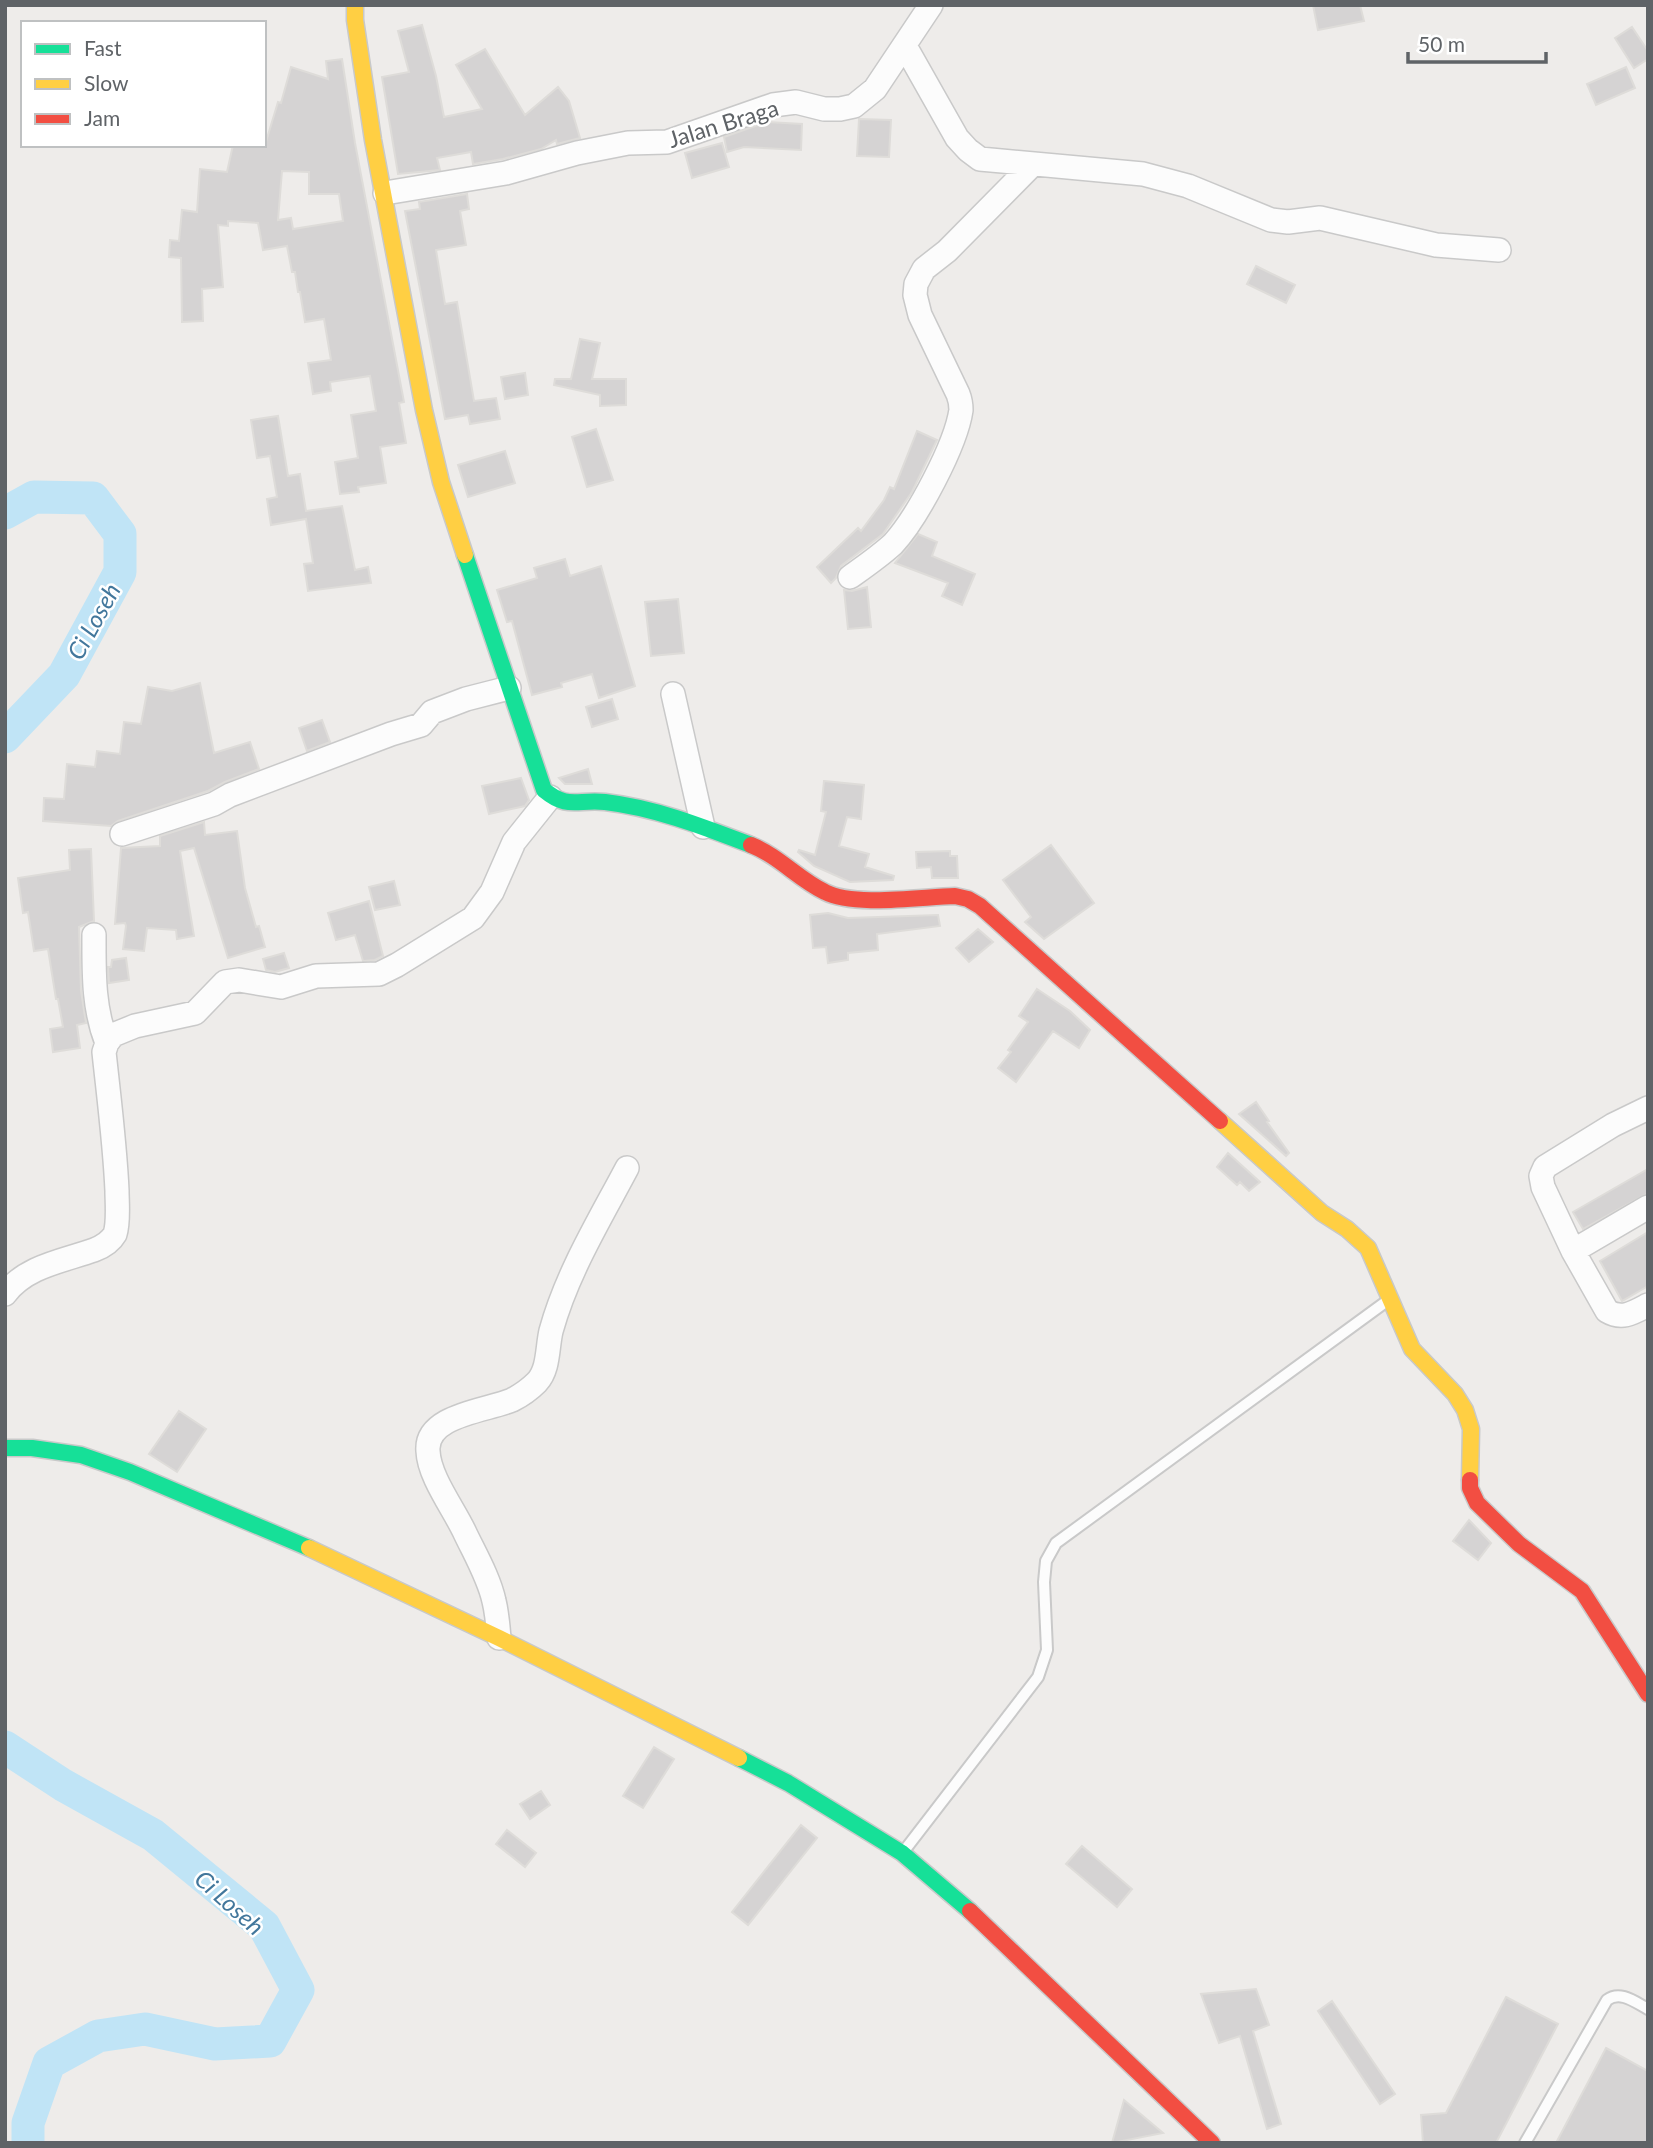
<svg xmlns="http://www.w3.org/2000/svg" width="1653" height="2148" font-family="Lato,sans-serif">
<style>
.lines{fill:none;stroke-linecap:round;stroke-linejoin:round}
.river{stroke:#c0e4f6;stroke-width:33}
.building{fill:#d5d3d3;stroke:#dedcd9;stroke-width:2;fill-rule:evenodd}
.lane-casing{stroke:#c9c9c9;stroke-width:14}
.street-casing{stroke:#c9c9c9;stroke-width:26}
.fast-casing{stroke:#c8c9c9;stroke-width:19}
.slow-casing{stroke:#c8c9c9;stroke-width:19}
.jam-casing{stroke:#c8c9c9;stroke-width:19}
.lane{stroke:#fcfcfc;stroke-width:10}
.street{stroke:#fcfcfc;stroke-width:23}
.fast{stroke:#16e098;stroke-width:16}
.slow{stroke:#ffcf43;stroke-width:16}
.jam{stroke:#f24e42;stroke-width:16}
.labels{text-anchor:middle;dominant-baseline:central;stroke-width:5;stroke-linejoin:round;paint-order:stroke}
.street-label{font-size:23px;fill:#5f6367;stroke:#fff}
.water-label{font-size:24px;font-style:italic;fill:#42779c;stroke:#fff}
</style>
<rect width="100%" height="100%" fill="#eeecea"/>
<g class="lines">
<path class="river" d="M5,513L34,497L93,498L120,534V572L64,675L5,737
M5,1747L63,1785L153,1835L264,1926L298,1990L270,2041L215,2044L145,2029L98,2036L49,2063L28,2123V2143"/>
</g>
<path class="building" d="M1313,5H1360L1364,21L1318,30Z
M422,25L436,76L444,117L482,109L456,65L485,49L525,115L558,87L569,101L580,138L557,144L556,140L541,149L503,159L473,164L471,152L437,158L440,170L398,174L382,77L409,72L398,31Z
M1632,27L1648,51V59L1634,68L1615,38Z
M342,59L355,143L404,402L399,403L406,443L380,447L386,483L358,487L359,492L340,494L335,462L358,458L351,415L376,411L370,376L330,382L331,391L313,394L308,363L331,360L324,319L305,322L300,292H298L295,272H292L287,246L263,250L258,223L228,221V226L218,225L223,287L202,289L203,321L182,322L181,258L169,257L170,240L179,241L182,210L197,212L200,169L227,172L233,145H265L278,102L281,103L291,67L328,79L326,61ZM282,171L309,172V194H339L343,221L293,229L291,218L278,220Z
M1626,67L1635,88L1596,105L1587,84Z
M859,119L891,120L889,157L857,156Z
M767,122L802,124L801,150L744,147L727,152L724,137Z
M722,143L729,167L692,178L685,153Z
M467,194L469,209L460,211L466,245L436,250L445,304L457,302L474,401L496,398L500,419L470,424L468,415L445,419L405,211L420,209L419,202Z
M1256,266L1295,285L1286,303L1247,284Z
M580,339L600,343L592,379H626V405L600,406V395L554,385L555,379H571Z
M525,373L528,395L505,399L501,377Z
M278,416L288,476L300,474L306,511L342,506L355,570L368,567L371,583L308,591L304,564L313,563L306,519L271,525L267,499L277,497L270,456L257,458L251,420Z
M596,429L613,480L587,487L572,437Z
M917,431L937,440L912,492L883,534L841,566L836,578L831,583L817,567L858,528L861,531L884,500L890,487L894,489Z
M505,451L515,483L468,497L458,465Z
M918,534L937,542L932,556L975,574L962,605L942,596L948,583L895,563Z
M565,559L570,576L601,566L635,686L599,698L592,674L561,683L562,687L532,695L512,621L507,622L497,590L537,578L534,568Z
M867,587L871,627L848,629L844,590L852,591Z
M678,599L684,653L651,656L645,602Z
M200,683L214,753L250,742L259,769L225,782L208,791L118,821L111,826L43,821L44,798L64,799L67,764L95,767L97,751L120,754L124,722L141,724L148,687L172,691Z
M612,699L618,719L592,727L586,707Z
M322,720L330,742L307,751L299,728Z
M588,769L592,784H565L559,778Z
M521,778L529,800L525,806L489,814L482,786Z
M824,781L864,785L861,819L847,817L839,846L869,854L865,867L894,876L893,880L850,882L814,866L798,852L799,850L815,855L826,812L821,811Z
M204,822L205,835L237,831L245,888L256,927L259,926L265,947L228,958L194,848L180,851L194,936L177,939L176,930L147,928L144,951L123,949L126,926L125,923L115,924L121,848L160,846V836Z
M1051,845L1094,903L1044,939L1025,922L1031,917L1003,880Z
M91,849L94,921L79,927L81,991L86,1023L77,1025L80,1048L53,1052L50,1029L63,1027L58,999H56L48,949L34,951L28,912L23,913L18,878L70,870L69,850Z
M950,851V856H957L958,878H932L931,867L917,868L916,852Z
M394,881L400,905L375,910L369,887Z
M369,901L383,956L375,960L363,961L355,935L336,940L328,913Z
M828,913L848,918L938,915L940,926L877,934L878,950L848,953V960L828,963L826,947L813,948L810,915Z
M978,929L993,942L969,962L956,948Z
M284,953L289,968L275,972L266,970L263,959Z
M126,958L129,980L109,983L108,967H111L112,960Z
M1037,989L1070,1011L1090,1030L1079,1048L1053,1031L1016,1082L998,1068L1011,1052L1008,1050L1028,1022L1019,1016Z
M1256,1102L1269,1121L1267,1122L1289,1153L1286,1156L1239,1114Z
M1228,1153L1260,1182L1249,1191L1240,1182L1237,1185L1217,1167Z
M1648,1169V1193L1583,1229L1573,1212Z
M1648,1232V1286L1622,1301L1600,1261Z
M179,1411L206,1429L177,1472L149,1454Z
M1469,1520L1491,1543L1478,1560L1453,1541Z
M654,1747L674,1759L643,1808L623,1796Z
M541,1791L550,1805L530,1819L520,1804Z
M801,1825L817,1838L748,1925L732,1912Z
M507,1830L536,1853L525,1867L496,1844Z
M1082,1846L1132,1889L1117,1907L1066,1864Z
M1256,1989L1269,2025L1253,2031L1281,2124L1267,2129L1240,2036L1219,2043L1201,1994Z
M1506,1997L1558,2024L1496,2143H1423L1421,2115L1446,2113Z
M1332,2001L1395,2094L1380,2104L1318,2011Z
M1606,2048L1648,2071V2143H1556Z
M1124,2100L1163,2133L1112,2143Z"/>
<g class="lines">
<defs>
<path id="lane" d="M904,1851L1038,1677L1047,1650L1044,1582L1046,1561L1056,1543L1387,1301
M1525,2143L1607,2000C1620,1990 1635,2002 1648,2009"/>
<path id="street" d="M905,46L957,138L968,150L980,159L1143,174L1188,186L1271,220L1288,222L1320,218L1436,245L1499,250
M385,193L506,173L577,153L628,143L667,142L773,105L796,102L824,109H840L854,106L875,89L931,5
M850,577C864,567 880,556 893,544C917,518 956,445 961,410C961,404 960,399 958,394L920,315L915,295L916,284L924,269L947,251L1033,164
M673,694L703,827
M122,834L214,804L230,795L391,734L421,725L432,712L466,699L509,688
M94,935C94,972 93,1008 107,1043
M1648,1108L1613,1125L1545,1167L1541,1176L1543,1187L1573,1251L1607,1311C1622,1320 1633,1313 1648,1305
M1573,1251L1648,1207
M5,1294C26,1266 63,1261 94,1250C102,1247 111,1241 115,1234C119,1222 117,1203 117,1191C115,1145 109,1099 104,1052L107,1043L113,1035L135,1026L195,1013L225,982L239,980L281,987L316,976L379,974L397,965L473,918L492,892L514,842L550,797
M499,1638C498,1626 497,1613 494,1601C489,1578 475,1554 465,1533C454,1509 429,1477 428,1451C425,1415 486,1411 512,1400C520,1396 531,1388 537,1382C549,1369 547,1348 551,1331C567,1273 599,1221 627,1168"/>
<path id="fast" d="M465,555L544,790C568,810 577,799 605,802C656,808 704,827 751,845
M5,1448H32L81,1455L130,1472L309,1548
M739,1758L788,1783L902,1853L970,1911"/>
<path id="slow" d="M355,5V20L373,140L424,410L441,482L465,555
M1220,1121L1322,1213L1347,1229L1368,1248L1412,1349L1455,1394L1465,1410L1471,1429L1470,1480
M309,1548L499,1638L739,1758"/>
<path id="jam" d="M751,845C779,856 798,879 825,892C854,907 920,897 955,896L968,899L980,906L1220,1121
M1470,1480V1488L1477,1503L1519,1544L1582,1591L1648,1694
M970,1911L1212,2143"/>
</defs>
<use href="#lane" class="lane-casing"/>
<use href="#street" class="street-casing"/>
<use href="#fast" class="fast-casing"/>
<use href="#slow" class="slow-casing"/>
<use href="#jam" class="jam-casing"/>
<use href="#lane" class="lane"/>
<use href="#street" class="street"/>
<use href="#fast" class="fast"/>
<use href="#slow" class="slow"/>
<use href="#jam" class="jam"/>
</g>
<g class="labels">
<g class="street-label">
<text transform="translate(723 123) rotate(-17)">Jalan Braga</text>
</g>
<g class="water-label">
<text transform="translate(93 621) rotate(-61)">Ci Loseh</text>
<text transform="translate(230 1902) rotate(42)">Ci Loseh</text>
</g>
</g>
<rect width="1653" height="2148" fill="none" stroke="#5f6367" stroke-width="14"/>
<rect x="21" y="21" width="245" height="126" fill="#ffffff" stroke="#bfc1c2" stroke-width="2"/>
<rect x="35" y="44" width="35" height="10" fill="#16e098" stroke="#bfc1c2" stroke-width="2"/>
<text x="84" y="56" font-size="21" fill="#5f6367">Fast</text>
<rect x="35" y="79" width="35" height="10" fill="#ffcf43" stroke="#bfc1c2" stroke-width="2"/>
<text x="84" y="91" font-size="21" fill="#5f6367">Slow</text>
<rect x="35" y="114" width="35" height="10" fill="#f24e42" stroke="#bfc1c2" stroke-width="2"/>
<text x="84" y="126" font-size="21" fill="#5f6367">Jam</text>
<path d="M1408 52v10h138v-10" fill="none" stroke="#5f6367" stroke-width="3.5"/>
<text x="1418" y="52" font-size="21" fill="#5f6367" stroke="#ffffff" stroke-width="5" paint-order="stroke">50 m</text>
</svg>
